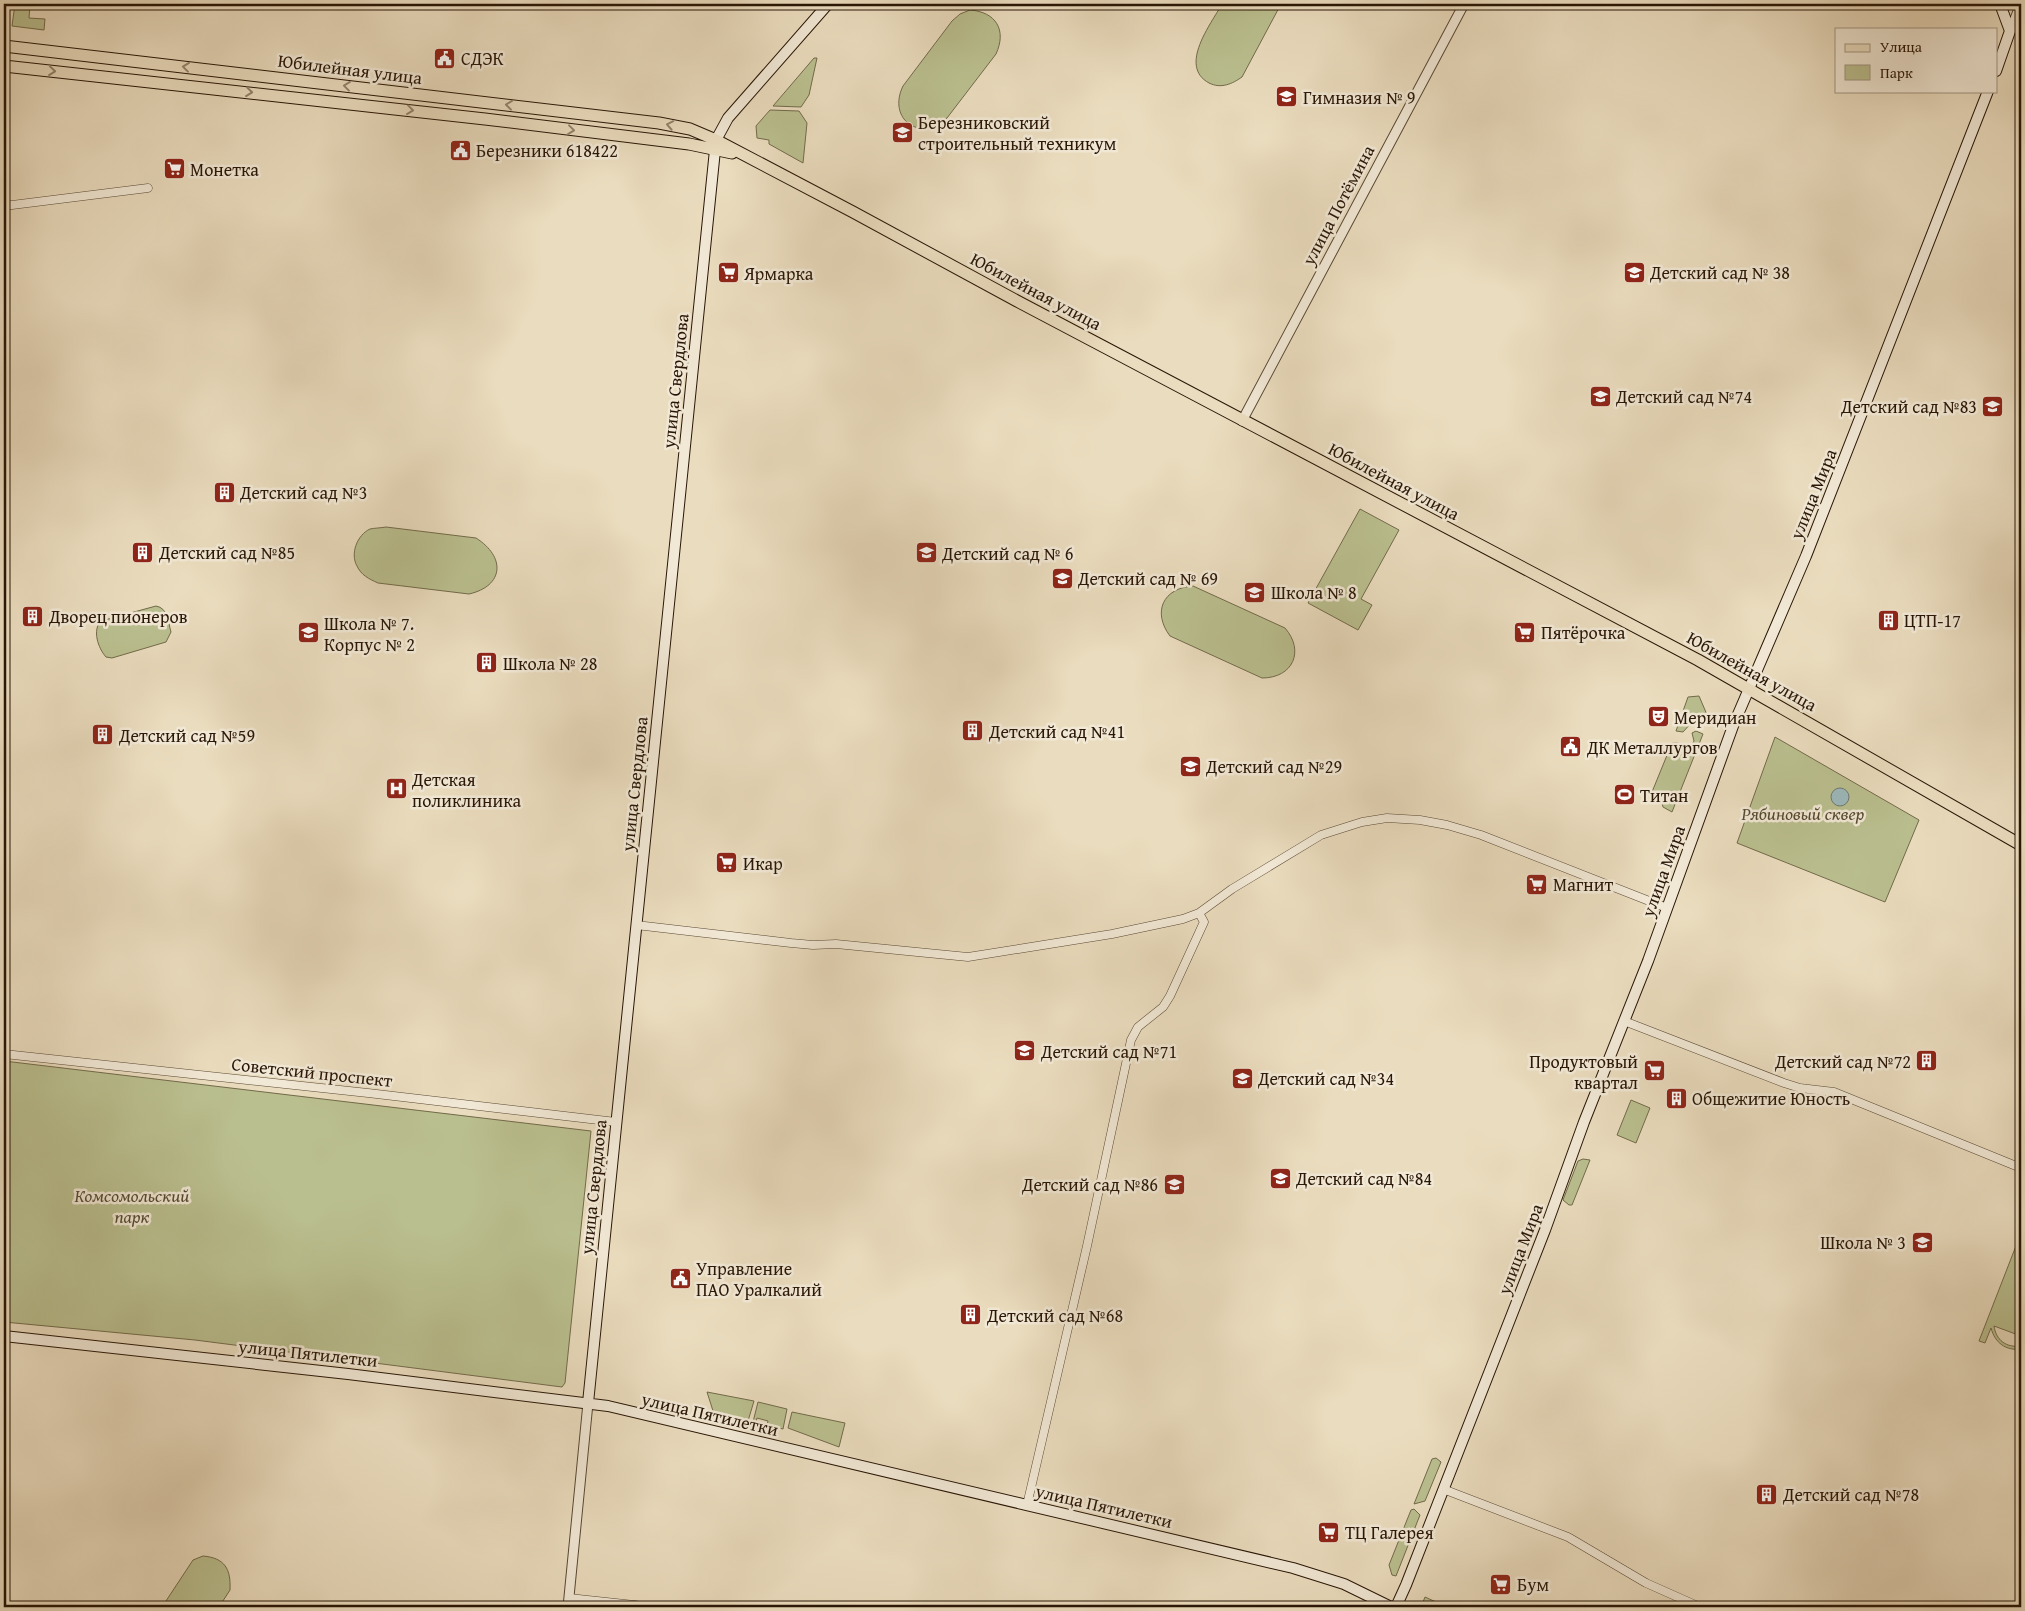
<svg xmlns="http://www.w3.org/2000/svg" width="2025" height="1611" font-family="'Gentium Book Plus',serif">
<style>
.green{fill:#babf8f;stroke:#726a4a}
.water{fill:#9cb9bc;stroke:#6e7873}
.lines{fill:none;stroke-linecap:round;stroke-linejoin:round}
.minor-casing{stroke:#594834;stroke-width:9}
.tertiary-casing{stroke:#594834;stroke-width:11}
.secondary-casing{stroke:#291606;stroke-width:12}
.primary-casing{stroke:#291606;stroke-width:13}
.minor{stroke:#f1e8d5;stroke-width:8}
.tertiary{stroke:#f1e8d5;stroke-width:9}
.secondary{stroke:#f1e8d5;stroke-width:10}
.primary{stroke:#eadcbe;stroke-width:11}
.oneway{stroke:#93836b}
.labels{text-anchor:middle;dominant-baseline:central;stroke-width:5;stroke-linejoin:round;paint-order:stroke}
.poi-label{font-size:18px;fill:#291606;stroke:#f1e8d5;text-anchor:start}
.street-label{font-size:18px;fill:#291606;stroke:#f1e8d5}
.park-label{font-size:18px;font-style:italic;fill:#54492f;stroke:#f1e8d5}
</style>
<rect width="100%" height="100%" fill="#eadcbe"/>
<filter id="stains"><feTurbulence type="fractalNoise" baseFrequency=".004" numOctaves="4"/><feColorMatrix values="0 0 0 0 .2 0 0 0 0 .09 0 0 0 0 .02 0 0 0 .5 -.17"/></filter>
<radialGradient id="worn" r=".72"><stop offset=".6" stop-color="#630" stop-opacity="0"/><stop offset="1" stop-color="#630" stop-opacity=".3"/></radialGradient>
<path class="green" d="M15,4L30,5L29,18L45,19L44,30L12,26Z
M1222,4H1281L1242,77C1232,84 1221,89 1209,83C1178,66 1211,24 1222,4Z
M970,10C996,12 1007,30 996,54L947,118C920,143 887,119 903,86L952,21L960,14Z
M814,58H817L809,95L801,107L773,106Z
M770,110L799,111L807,123L803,163L769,144V140L757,138L756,126Z
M1360,509L1399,530L1361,599L1372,605L1358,630L1308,603Z
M386,527L476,538C506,557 504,586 469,594L378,583C369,579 361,575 357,566C350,554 357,535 370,529C374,528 381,528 386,527Z
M1193,586L1285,628C1305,651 1293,678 1262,678L1170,636C1152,612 1163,588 1193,586Z
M156,606C168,608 168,622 171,632L166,642L112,658L106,657C98,648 92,630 101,621Z
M1699,696L1708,717L1705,723L1692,722L1683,732L1676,731L1688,697Z
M1696,731L1703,734L1672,812L1663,807L1660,796L1652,792L1672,743H1678L1684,748L1691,746L1694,741L1692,733Z
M1775,737L1919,820L1885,902L1737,843Z
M4,1061L591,1131L565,1383L562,1387L195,1340L4,1322Z
M1631,1100L1650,1108L1636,1143L1617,1135Z
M1583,1159L1590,1160L1572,1205H1569L1563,1200L1578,1161Z
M2021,1233V1336L1994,1326C1996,1340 2006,1348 2021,1346V1349C2006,1351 1995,1343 1991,1328L1985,1343L1979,1341Z
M707,1392L754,1401L748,1421L714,1414Z
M758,1402L787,1409L783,1429L767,1425L768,1421L757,1418L756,1422H753Z
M792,1412L845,1423L839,1447L788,1428Z
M1436,1458L1441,1462L1425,1501L1414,1504L1432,1459Z
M1414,1509L1420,1515L1396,1576L1392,1575L1389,1565L1411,1510Z
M203,1556C225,1558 231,1569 230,1590L219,1607H162L193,1560Z
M1425,1597L1447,1607H1421Z"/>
<path class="water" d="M1831 797a9 9 0 1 1 18 0a9 9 0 1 1-18 0Z"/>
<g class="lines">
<defs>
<path id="minor" d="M4,206L148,188
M636,925L791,943L813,945L836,944L968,957L1112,934L1183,919L1199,913L1232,889L1321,835L1362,822L1387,818L1420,820L1447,825L1481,835L1667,908
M1624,1021L1784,1083L1800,1088L1834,1092L2021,1168
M4,1054L368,1093L616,1122
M1443,1489L1568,1537L1646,1583L1700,1607
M1027,1505L1087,1246L1131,1040L1138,1027L1163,1007L1170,996L1204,922L1199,913
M569,1598L653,1607"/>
<path id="tertiary" d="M2010,31L2021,4
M1242,421L1464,4
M568,1607L588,1403"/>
<path id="secondary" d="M1996,71L2010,31L2000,4
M4,1336L348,1374L608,1406L1293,1568L1344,1584L1391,1607
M588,1403L716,140L728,118L828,4
M1396,1607L1406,1585L1545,1230L1584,1122L1648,961L1733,726L1806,556L1988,91"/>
<path id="primary" d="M4,46L659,123L690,129L716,140L853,212L1017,301L1698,660L2021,845
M4,66L485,119L689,144L732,153"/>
</defs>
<use href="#minor" class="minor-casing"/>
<use href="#tertiary" class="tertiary-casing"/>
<use href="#secondary" class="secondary-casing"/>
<use href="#primary" class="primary-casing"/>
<use href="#minor" class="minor"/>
<use href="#tertiary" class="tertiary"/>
<use href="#secondary" class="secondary"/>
<use href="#primary" class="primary"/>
</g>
<defs><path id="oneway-chevron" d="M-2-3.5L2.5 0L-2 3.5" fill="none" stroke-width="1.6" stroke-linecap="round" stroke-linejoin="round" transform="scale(1.25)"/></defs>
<g class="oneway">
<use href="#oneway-chevron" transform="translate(186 67) rotate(-173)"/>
<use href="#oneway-chevron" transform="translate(52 71) rotate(6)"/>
<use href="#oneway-chevron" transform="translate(347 86) rotate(-173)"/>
<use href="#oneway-chevron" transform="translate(249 92) rotate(6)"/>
<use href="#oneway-chevron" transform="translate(509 105) rotate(-173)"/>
<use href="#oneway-chevron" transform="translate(410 110) rotate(7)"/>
<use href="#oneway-chevron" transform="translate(670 125) rotate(-169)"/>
<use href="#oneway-chevron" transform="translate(571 130) rotate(7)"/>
</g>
<defs>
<symbol id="civic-square" viewBox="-11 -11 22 22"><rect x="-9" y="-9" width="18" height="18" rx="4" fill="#8f2418" stroke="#f1e8d5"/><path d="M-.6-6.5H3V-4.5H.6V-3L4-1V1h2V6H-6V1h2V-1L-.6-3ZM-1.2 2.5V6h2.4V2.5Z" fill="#fff"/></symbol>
<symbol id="school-square" viewBox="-11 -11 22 22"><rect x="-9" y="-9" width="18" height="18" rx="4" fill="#8f2418" stroke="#f1e8d5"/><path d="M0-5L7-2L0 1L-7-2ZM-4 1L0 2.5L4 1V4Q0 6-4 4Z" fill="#fff"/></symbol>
<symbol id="university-square" viewBox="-11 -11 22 22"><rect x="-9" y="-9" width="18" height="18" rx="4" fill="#8f2418" stroke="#f1e8d5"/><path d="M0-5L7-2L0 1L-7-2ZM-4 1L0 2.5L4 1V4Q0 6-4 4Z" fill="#fff"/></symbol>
<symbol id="supermarket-square" viewBox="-11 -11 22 22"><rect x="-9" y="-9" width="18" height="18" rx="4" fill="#8f2418" stroke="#f1e8d5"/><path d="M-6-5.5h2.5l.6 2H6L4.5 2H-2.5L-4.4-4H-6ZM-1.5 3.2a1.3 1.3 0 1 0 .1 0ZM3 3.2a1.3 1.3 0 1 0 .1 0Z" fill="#fff"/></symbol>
<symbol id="building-square" viewBox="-11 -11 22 22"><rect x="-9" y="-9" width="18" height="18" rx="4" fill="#8f2418" stroke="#f1e8d5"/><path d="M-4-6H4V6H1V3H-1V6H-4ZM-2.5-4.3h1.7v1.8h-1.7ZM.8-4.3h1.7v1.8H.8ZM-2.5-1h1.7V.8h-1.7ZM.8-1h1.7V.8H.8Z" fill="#fff"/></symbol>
<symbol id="theatre-square" viewBox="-11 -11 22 22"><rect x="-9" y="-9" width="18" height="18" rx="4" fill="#8f2418" stroke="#f1e8d5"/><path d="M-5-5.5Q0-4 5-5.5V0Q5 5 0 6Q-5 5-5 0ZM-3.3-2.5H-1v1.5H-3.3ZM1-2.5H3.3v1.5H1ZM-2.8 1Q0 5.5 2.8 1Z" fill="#fff"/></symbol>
<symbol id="hospital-square" viewBox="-11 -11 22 22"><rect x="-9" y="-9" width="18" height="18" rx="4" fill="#8f2418" stroke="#f1e8d5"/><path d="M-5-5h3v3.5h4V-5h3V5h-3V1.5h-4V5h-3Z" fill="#fff"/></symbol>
<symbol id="stadium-square" viewBox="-11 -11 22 22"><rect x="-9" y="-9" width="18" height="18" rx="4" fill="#8f2418" stroke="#f1e8d5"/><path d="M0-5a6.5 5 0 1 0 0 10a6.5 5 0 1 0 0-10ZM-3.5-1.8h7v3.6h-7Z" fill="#fff"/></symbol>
</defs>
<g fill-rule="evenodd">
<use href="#civic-square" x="432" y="46" width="25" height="25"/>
<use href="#school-square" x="1274" y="84" width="25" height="25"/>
<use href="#university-square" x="890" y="120" width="25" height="25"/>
<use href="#civic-square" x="448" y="138" width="25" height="25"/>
<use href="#supermarket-square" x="162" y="156" width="25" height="25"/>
<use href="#school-square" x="1622" y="260" width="25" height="25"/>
<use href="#supermarket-square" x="716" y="260" width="25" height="25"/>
<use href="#school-square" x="1588" y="384" width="25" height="25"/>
<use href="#school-square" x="1980" y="394" width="25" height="25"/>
<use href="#building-square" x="212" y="480" width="25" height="25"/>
<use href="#building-square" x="130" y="540" width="25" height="25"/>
<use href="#school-square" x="914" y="540" width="25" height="25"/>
<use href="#school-square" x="1050" y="566" width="25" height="25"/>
<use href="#school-square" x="1242" y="580" width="25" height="25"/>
<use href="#building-square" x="20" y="604" width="25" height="25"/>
<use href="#building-square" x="1876" y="608" width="25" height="25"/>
<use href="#supermarket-square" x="1512" y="620" width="25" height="25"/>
<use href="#school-square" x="296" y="620" width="25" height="25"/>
<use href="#building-square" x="474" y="650" width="25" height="25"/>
<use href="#theatre-square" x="1646" y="704" width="25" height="25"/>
<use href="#building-square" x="960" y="718" width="25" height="25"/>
<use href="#building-square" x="90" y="722" width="25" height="25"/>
<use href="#civic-square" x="1558" y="734" width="25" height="25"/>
<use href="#school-square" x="1178" y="754" width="25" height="25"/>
<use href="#hospital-square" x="384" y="776" width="25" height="25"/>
<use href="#stadium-square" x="1612" y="782" width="25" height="25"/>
<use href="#supermarket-square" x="714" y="850" width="25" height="25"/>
<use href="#supermarket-square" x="1524" y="872" width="25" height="25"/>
<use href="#school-square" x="1012" y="1038" width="25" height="25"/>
<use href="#building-square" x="1914" y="1048" width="25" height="25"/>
<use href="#supermarket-square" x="1642" y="1058" width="25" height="25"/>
<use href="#school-square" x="1230" y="1066" width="25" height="25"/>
<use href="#building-square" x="1664" y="1086" width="25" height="25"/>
<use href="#school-square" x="1268" y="1166" width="25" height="25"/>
<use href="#school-square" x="1162" y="1172" width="25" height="25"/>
<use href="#school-square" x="1910" y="1230" width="25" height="25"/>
<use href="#civic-square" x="668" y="1266" width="25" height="25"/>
<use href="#building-square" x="958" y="1302" width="25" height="25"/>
<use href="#building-square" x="1754" y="1482" width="25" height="25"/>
<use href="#supermarket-square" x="1316" y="1520" width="25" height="25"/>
<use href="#supermarket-square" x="1488" y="1572" width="25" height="25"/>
</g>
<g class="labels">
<g class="poi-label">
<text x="461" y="58">СДЭК</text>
<text x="1303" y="97">Гимназия № 9</text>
<text x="918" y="122">Березниковский<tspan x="918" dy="21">строительный техникум</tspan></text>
<text x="476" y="150">Березники 618422</text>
<text x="190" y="169">Монетка</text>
<text x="1650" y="272">Детский сад № 38</text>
<text x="744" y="273">Ярмарка</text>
<text x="1616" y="396">Детский сад №74</text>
<text x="1977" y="406" text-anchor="end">Детский сад №83</text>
<text x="240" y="492">Детский сад №3</text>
<text x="159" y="552">Детский сад №85</text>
<text x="942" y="553">Детский сад № 6</text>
<text x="1078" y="578">Детский сад № 69</text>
<text x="1271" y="592">Школа № 8</text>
<text x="49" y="616">Дворец пионеров</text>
<text x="1904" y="620">ЦТП-17</text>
<text x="324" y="623">Школа № 7.<tspan x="324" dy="21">Корпус № 2</tspan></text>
<text x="1541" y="632">Пятёрочка</text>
<text x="503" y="663">Школа № 28</text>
<text x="1674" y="717">Меридиан</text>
<text x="989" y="731">Детский сад №41</text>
<text x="119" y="735">Детский сад №59</text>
<text x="1587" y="747">ДК Металлургов</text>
<text x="1206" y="766">Детский сад №29</text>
<text x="412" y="779">Детская<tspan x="412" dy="21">поликлиника</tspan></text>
<text x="1640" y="795">Титан</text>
<text x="743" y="863">Икар</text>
<text x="1553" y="884">Магнит</text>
<text x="1041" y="1051">Детский сад №71</text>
<text x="1638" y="1061" text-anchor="end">Продуктовый<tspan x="1638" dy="21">квартал</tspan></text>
<text x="1911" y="1061" text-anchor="end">Детский сад №72</text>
<text x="1258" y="1078">Детский сад №34</text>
<text x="1692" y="1098">Общежитие Юность</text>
<text x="1296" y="1178">Детский сад №84</text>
<text x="1158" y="1184" text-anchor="end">Детский сад №86</text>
<text x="1906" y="1242" text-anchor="end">Школа № 3</text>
<text x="696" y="1268">Управление<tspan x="696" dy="21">ПАО Уралкалий</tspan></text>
<text x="987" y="1315">Детский сад №68</text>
<text x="1783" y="1494">Детский сад №78</text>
<text x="1345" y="1532">ТЦ Галерея</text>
<text x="1517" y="1584">Бум</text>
</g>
<g class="street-label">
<text transform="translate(350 69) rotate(7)">Юбилейная улица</text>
<text transform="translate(1338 205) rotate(-62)">улица Потёмина</text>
<text transform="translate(1036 291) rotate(28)">Юбилейная улица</text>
<text transform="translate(675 381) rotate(-84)">улица Свердлова</text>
<text transform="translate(1394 481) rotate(28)">Юбилейная улица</text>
<text transform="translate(1813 494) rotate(-68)">улица Мира</text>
<text transform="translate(1752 671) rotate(29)">Юбилейная улица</text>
<text transform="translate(634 784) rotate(-84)">улица Свердлова</text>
<text transform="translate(1663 871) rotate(-70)">улица Мира</text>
<text transform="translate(312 1072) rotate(6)">Советский проспект</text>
<text transform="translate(593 1187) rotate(-84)">улица Свердлова</text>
<text transform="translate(1520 1249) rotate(-69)">улица Мира</text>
<text transform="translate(308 1353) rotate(6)">улица Пятилетки</text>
<text transform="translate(710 1414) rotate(13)">улица Пятилетки</text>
<text transform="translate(1104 1506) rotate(13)">улица Пятилетки</text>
</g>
<g class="park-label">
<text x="1803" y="813">Рябиновый сквер</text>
<text x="132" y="1195">Комсомольский<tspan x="132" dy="21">парк</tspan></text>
</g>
</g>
<rect width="2025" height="1611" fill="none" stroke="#eadcbe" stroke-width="20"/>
<rect x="5" y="5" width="2015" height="1601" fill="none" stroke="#291606" stroke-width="2.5"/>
<rect x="10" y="10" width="2005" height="1591" fill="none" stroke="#291606"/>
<rect x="1835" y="28" width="162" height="65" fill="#f1e8d5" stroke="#a19482"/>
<rect x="1845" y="44" width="25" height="8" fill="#eadcbe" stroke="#a19482"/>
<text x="1880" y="52" font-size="15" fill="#291606">Улица</text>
<rect x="1845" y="65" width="25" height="15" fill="#babf8f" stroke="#a19482"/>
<text x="1880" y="78" font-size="15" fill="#291606">Парк</text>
<rect width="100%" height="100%" filter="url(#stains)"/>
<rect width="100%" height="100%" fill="url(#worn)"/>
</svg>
